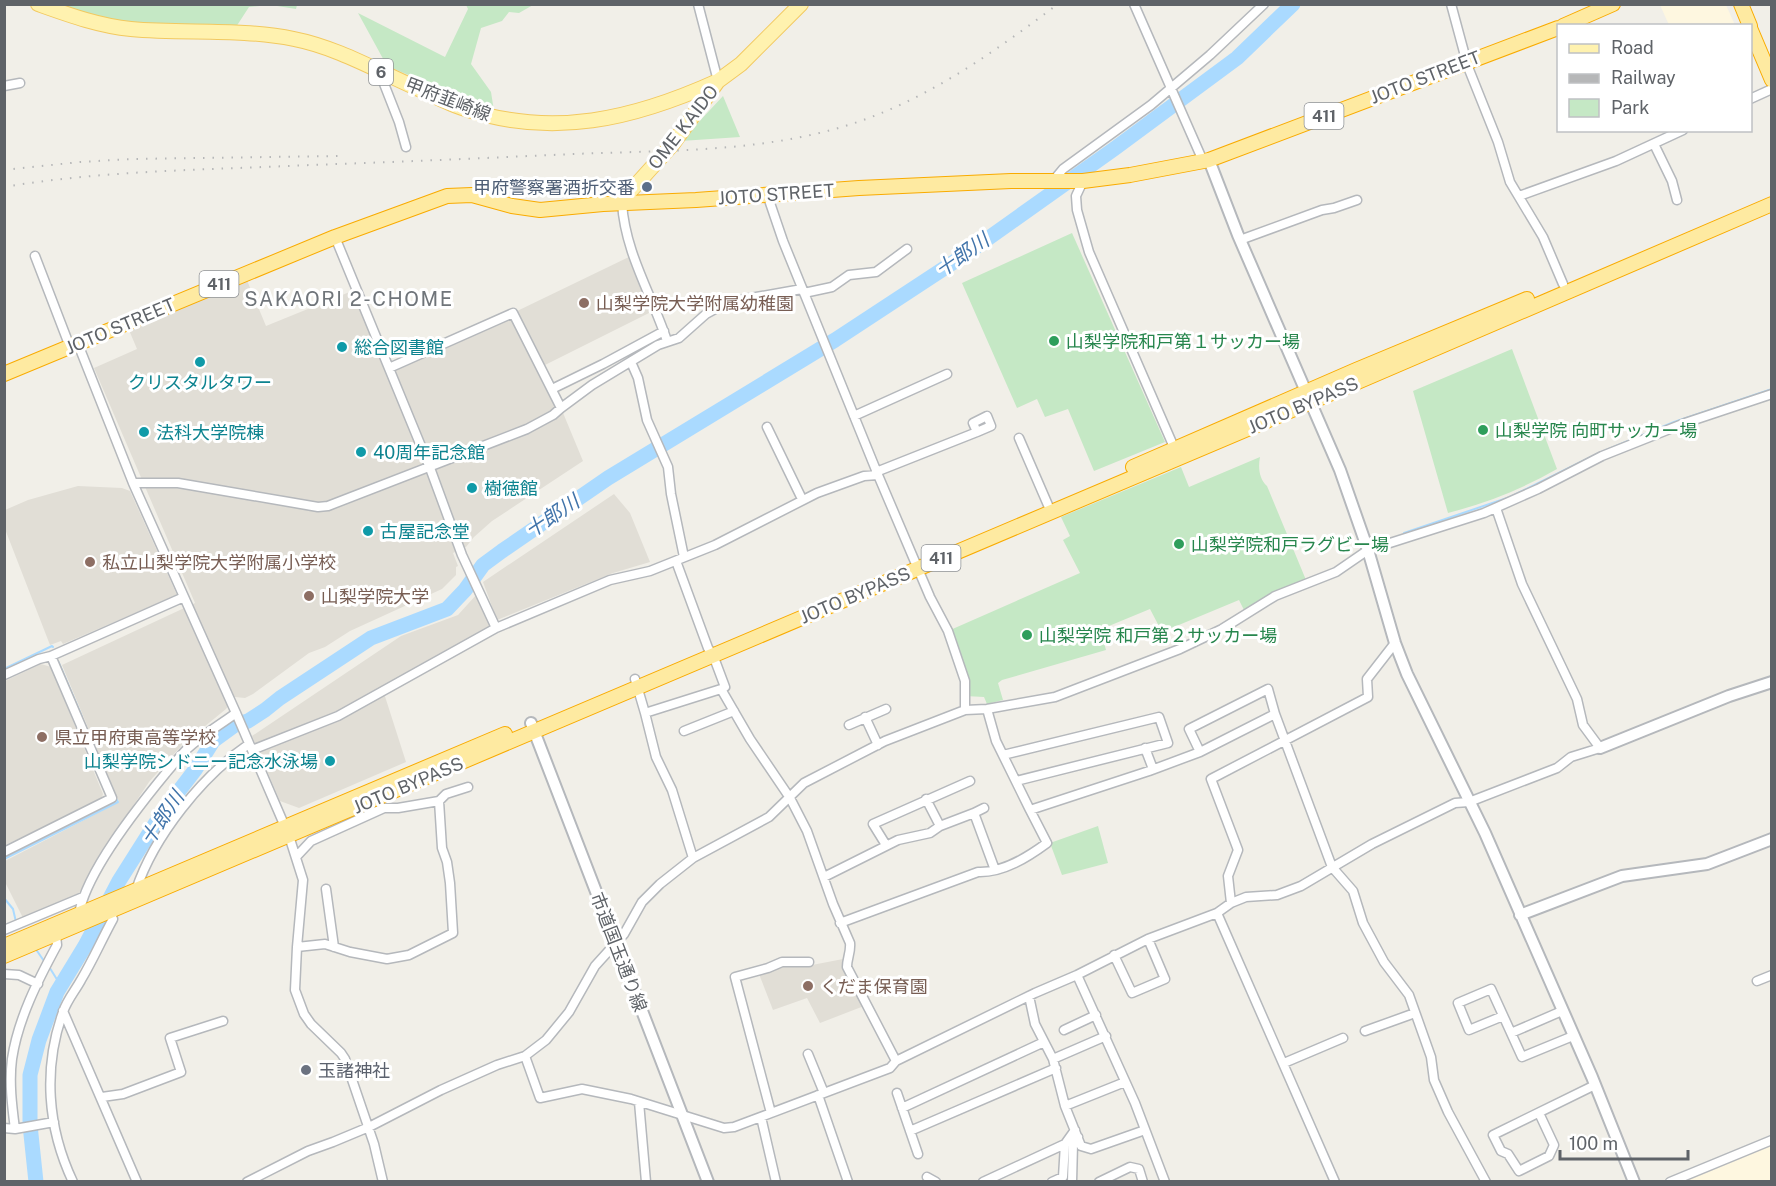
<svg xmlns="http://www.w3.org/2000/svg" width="1776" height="1186" font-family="'Public Sans','Noto Sans JP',sans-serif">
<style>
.commercial{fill:#fef7e0}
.education{fill:#e1ded6}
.green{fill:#c5e8c5}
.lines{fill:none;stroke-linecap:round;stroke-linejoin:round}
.stream{stroke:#aadaff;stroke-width:2}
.river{stroke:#aadaff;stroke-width:15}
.minor-casing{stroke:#b5b8bc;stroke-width:11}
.tertiary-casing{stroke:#b5b8bc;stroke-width:14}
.primary-casing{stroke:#f2c960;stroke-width:16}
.trunk-casing{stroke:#f9ab00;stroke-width:16}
.minor{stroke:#fff;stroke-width:8}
.tertiary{stroke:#fff;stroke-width:10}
.primary{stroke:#fff2af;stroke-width:14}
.trunk{stroke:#feeaa1;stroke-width:14}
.rail{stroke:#b6b7b8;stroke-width:2;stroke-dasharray:1.5 8;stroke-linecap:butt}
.service-dot{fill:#5c6f8a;stroke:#fff;stroke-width:2}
.education-dot{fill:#8d6e63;stroke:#fff;stroke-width:2}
.leisure-dot{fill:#2e9e5b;stroke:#fff;stroke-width:2}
.culture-dot{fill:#0f9aa8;stroke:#fff;stroke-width:2}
.worship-dot{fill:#6b7280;stroke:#fff;stroke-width:2}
.labels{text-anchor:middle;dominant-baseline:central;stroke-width:6;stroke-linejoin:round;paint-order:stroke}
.shield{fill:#fff;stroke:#8f9295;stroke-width:1.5}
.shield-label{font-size:16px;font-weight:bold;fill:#5f6368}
.street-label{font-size:18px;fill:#5f6368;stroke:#fff}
.service-label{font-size:18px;fill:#4e5e75;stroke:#fff;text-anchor:end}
.education-label{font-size:18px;fill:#785e54;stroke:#fff;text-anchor:start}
.leisure-label{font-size:18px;fill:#27864d;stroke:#fff;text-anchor:start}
.culture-label{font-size:18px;fill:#0d838f;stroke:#fff;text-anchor:start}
.worship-label{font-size:18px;fill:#5b616d;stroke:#fff;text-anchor:start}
.water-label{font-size:20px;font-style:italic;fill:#4174aa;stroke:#fff}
.neighbourhood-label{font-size:20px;letter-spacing:1.5px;fill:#70757a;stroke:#fff}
</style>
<rect width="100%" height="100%" fill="#f1efe8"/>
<path class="commercial" d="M1660,5H1726L1735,25H1669Z
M1771,1140V1181H1670Z"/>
<path class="education" d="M633,255L655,310L541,367L561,408L583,461L492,521L474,537L466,547L453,553L458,566L456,567V575L442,589L350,631L325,647L309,653L253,694L245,698L235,697L226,709L182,745L149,782L107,845L79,893L23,918L5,882V861L119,802L62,665L195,603L94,368L137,349L129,330L246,278L266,326L352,291L389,367L513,313Z
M78,486L122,488L130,491L177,595L63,644L61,641L50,645L5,529V510L28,500Z
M614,494L630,513L650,562L613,573L497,620L483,582Z
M477,594L491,626L382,687L406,762L299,808L280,801L252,736L401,636L458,615Z
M41,664L51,667L103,794L101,800L5,845V681Z
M843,959V967L864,1006L820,1023L807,998L773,1010L759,974L782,965L807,966Z"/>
<path class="green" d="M64,5H297L296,9L271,5L249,7L236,27C178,26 118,29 64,5Z
M466,5H533L519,13L509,12L502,21L481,28L471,64L491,92L494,111L387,66L358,13L445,57L468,9Z
M723,96L740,137L681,141Z
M1072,233L1165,442L1094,471L1068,409L1045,417L1037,399L1017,408L962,283Z
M1512,349L1557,469C1522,489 1487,503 1448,513L1413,391Z
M1260,457C1258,467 1259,479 1267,486L1306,580L1268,595L1244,610L1239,600L1162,632L1150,609L1104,628L1103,639L1106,650L1002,680L998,683L1003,700L987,704L984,697L965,696L948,631L1080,573L1063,540L1070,536L1061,517L1181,467L1189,487Z
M1098,826L1108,863L1062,875L1050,843Z"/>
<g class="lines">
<path class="stream" d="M1404,533L1510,497L1599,453L1674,422L1772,389
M58,661L82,717
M4,669L52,646L53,647
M4,859L118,802L115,797
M4,898L13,909L16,922
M35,948L44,961
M48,965L61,986"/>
<path class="river" d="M36,1182L30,1125V1075L39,1040L57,992L85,946L119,881L162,813L195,770L213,741L235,725L248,721L265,710L280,698L371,638L447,609L465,590L483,565L502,551L608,478L835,340L966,254L1114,149L1237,58L1293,4"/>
<defs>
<path id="minor" d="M698,4L718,81
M1134,4L1203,161
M1451,4L1468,67L1498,142L1510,182L1543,237L1563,284
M379,71L399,122L406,147
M4,86L20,83
M1750,99L1772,89
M1654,144L1672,181L1677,200
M1053,181L1063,169L1151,105L1210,55L1264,4
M1083,181L1076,196L1077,210L1089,252L1176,452
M767,194L783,241L878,475L930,597L948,631L965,681V710
M1519,196L1616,161L1683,130
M622,203C625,253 652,295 667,341
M1240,240L1322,210L1334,208L1357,200
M35,256L70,347
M804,293L832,287L849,275L876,272L907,249
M78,344L133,483L236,713L289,836L303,880L297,947L295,990L304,1014L311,1024L341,1053L345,1059L374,1144L383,1182
M631,362L638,378L647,420L668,467L671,494L684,557
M389,368L513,313L561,408L592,385L658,345L679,338L706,314L728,302L802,289
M552,389L603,364L664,331
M854,416L947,374
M767,427L802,499
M1019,438L1051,512
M876,472L977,432L991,426L987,416L973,423L977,432
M133,483H178L318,507L328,506L527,429L553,415L561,408
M676,561L708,648L713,655L725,687L721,689L750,739L790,798L807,831L833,904L850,943C851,952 847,958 847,967L896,1061
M496,628L610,580L650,571L715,545L817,493L864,476L878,475
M4,675L39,659L51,656L184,597
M635,679L645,713
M987,709L996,741L1030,810L1149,771L1200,752L1275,714L1332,867L1353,891L1363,923L1384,962L1409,995L1431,1057L1434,1080L1448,1112L1486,1182
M865,717L878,745
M849,725L886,709
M684,731L734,711
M1145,748L1153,769
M252,750L338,716L496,628L462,555L430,468L335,237
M1200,752L1189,729L1268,689L1275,714
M1003,755L1159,717L1168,743L1016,781
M926,799L940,826
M439,801L446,794L468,787
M974,813L984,808
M886,845L873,824L970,781
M4,852L112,798L51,656
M296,857L311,841L384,808H398L439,801L442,848L447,862L450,883L453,933L409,955L387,959L350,952L325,944L297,947
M693,858L672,790L656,757L645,713L721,689
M824,877L898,840L930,833L940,826L974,813L995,870
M326,889L334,947
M136,890C154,836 202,776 249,744
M1231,903L1228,876L1238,850L1211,779L1368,697L1367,679L1395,643
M1217,913L1335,1182
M79,914C86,872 138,807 166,773C173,765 180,756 187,749C202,735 220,725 236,713
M840,923L978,872C1003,873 1028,857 1047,843L1030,810
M4,930L83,897
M1114,955L1132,993L1165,979L1148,939
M4,974L19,975L38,984
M1077,975L1135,1103L1165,1182
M1757,981L1772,975
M1029,996L1035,1024L1053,1059L1065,1106L1081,1146L1091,1149L1145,1130
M63,1011L137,1182
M1503,1016L1469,1030L1458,1003L1491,989L1522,1057L1573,1036
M1064,1030L1096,1015
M1365,1031L1415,1013
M1511,1033L1562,1011
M808,1054L824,1093
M525,1056L540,1098L582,1089L631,1099L724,1128L734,1127L890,1068L896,1061L1035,993L1077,975L1148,939L1217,913L1231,903L1246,897L1277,895L1301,886L1372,844L1455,803L1469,802L1557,768L1571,757L1600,748L1583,725L1577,699L1522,584L1496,508
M1053,1059L1106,1036
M1284,1063L1343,1038
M897,1093L918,1154
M818,1095L848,1182
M102,1097L123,1094L181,1072L170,1038L223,1021
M639,1102L646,1182
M1065,1106L1125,1082
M902,1108L1044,1042
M771,1113L735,977L768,968L782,962H809
M1539,1113L1554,1145L1549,1156L1519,1171L1508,1154L1501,1151L1493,1135L1595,1085
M761,1117L776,1182
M4,1128L15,1129L54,1122
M15,1129C12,1106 9,1082 12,1059C18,1019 38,980 57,945L56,935
M910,1131L1056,1068
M927,1177L936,1182
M73,1182C47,1127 43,1068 63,1012C67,1000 75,991 81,980C93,960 102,939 113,919L110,912
M247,1182L308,1151L333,1142L369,1127L441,1090L497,1065L525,1056L546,1040L569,1012L595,966L624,934L642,902L660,884L693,858L769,817L804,783L885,741L965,710L987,709L1055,697L1180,649L1222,629L1275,596L1336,572L1368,550L1484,513L1538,489L1602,456L1685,423L1772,394
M983,1182L1065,1144L1075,1130
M1052,1182L1063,1177L1065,1144
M1072,1182L1073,1144L1078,1137
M1099,1182L1130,1167L1139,1169L1143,1182
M1670,1182L1772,1140"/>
<path id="tertiary" d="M1209,160L1238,235L1340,470L1368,550L1395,643L1407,674L1485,833L1592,1077L1634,1182
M531,723L708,1182
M1600,748L1729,696L1772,682
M1520,915L1622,876L1707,864L1772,839"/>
<path id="primary" d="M38,4C69,15 99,26 131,29C185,34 240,28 294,39C335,47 374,69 412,86C429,93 445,102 462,108C552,139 634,119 718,81
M622,203L626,196L672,145L718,81L741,64L801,4"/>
<path id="trunk" d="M1741,4L1750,26
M1563,26L1613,4
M1750,28L1772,80
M4,374L335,237L447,196L472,195L512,206L540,210L603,204L696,200L859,188L1011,181H1083L1130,175L1209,160L1558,28
M1133,467L1356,370L1527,299
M4,946L505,734
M4,956L1311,402L1772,204"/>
</defs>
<use href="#minor" class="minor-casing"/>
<use href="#tertiary" class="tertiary-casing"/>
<use href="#primary" class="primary-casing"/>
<use href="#trunk" class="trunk-casing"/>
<use href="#minor" class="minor"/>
<use href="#tertiary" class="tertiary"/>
<use href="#primary" class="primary"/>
<use href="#trunk" class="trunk"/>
<path class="rail" d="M4,170L80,162L131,159L338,156
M4,187C106,170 208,170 310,165C398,162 486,158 573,154C671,150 773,153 866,119C937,93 998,49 1058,4"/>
</g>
<circle class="service-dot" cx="647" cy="187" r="6"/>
<g class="education-dot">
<circle cx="584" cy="303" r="6"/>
<circle cx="90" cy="562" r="6"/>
<circle cx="309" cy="596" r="6"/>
<circle cx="42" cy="737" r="6"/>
<circle cx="808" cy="986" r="6"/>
</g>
<g class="leisure-dot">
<circle cx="1054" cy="341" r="6"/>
<circle cx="1483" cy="430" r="6"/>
<circle cx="1179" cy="544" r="6"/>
<circle cx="1027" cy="635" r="6"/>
</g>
<g class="culture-dot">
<circle cx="342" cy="347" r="6"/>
<circle cx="200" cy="362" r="6"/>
<circle cx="144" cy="432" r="6"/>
<circle cx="361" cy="452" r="6"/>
<circle cx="472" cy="488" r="6"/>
<circle cx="368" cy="531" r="6"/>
<circle cx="330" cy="761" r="6"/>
</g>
<circle class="worship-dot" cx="306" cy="1070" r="6"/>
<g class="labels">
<g class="shield">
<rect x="369" y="59" width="24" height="26" rx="4.5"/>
<rect x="1304.5" y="103" width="39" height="26" rx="4.5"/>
<rect x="199.5" y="271" width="39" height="26" rx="4.5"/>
<rect x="921.5" y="545" width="39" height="26" rx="4.5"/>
</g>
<g class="shield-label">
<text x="381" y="72">6</text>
<text x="1324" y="116">411</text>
<text x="219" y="284">411</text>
<text x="941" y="558">411</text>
</g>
<g class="street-label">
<text transform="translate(1425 77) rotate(-21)">JOTO STREET</text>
<text transform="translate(448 99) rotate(21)">甲府韮崎線</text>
<text transform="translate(683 127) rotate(-52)">OME KAIDO</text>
<text transform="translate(776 194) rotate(-4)">JOTO STREET</text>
<text transform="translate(120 326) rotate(-23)">JOTO STREET</text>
<text transform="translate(1303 405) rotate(-23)">JOTO BYPASS</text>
<text transform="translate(855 595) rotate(-23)">JOTO BYPASS</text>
<text transform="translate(408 785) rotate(-23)">JOTO BYPASS</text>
<text transform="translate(619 952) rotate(69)">市道国玉通り線</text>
</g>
<g class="service-label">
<text x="635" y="187">甲府警察署酒折交番</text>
</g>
<g class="education-label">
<text x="596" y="303">山梨学院大学附属幼稚園</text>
<text x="102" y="562">私立山梨学院大学附属小学校</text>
<text x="321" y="596">山梨学院大学</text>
<text x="54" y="737">県立甲府東高等学校</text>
<text x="820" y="986">くだま保育園</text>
</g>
<g class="leisure-label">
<text x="1066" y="341">山梨学院和戸第１サッカー場</text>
<text x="1495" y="430">山梨学院 向町サッカー場</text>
<text x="1191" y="544">山梨学院和戸ラグビー場</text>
<text x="1039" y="635">山梨学院 和戸第２サッカー場</text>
</g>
<g class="culture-label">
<text x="354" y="347">総合図書館</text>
<text x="200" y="382" text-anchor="middle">クリスタルタワー</text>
<text x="156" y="432">法科大学院棟</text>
<text x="373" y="452">40周年記念館</text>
<text x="484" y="488">樹徳館</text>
<text x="380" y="531">古屋記念堂</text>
<text x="318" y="761" text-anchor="end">山梨学院シドニー記念水泳場</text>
</g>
<g class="worship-label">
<text x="318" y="1070">玉諸神社</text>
</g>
<g class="water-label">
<text transform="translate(962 255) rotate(-35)">十郎川</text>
<text transform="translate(552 516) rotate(-34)">十郎川</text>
<text transform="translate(162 818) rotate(-56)">十郎川</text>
</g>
<g class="neighbourhood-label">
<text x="349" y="299">SAKAORI 2-CHOME</text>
</g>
</g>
<rect width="1776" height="1186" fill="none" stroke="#5f6368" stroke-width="12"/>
<rect x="1557" y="24" width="195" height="108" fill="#ffffff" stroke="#bfc1c3" stroke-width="1.5"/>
<rect x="1569" y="44" width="30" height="9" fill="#fff2af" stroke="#bfc1c3" stroke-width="1.5"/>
<text x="1611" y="54" font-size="18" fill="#5f6368">Road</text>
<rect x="1569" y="74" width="30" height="9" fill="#b6b7b8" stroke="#bfc1c3" stroke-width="1.5"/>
<text x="1611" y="84" font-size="18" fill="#5f6368">Railway</text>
<rect x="1569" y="99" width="30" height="18" fill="#c5e8c5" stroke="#bfc1c3" stroke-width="1.5"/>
<text x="1611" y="114" font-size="18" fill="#5f6368">Park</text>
<path d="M1560 1150v9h128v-9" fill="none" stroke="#5f6368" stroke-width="3"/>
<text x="1569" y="1150" font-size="18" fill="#5f6368" stroke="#ffffff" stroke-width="4.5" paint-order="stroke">100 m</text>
</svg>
